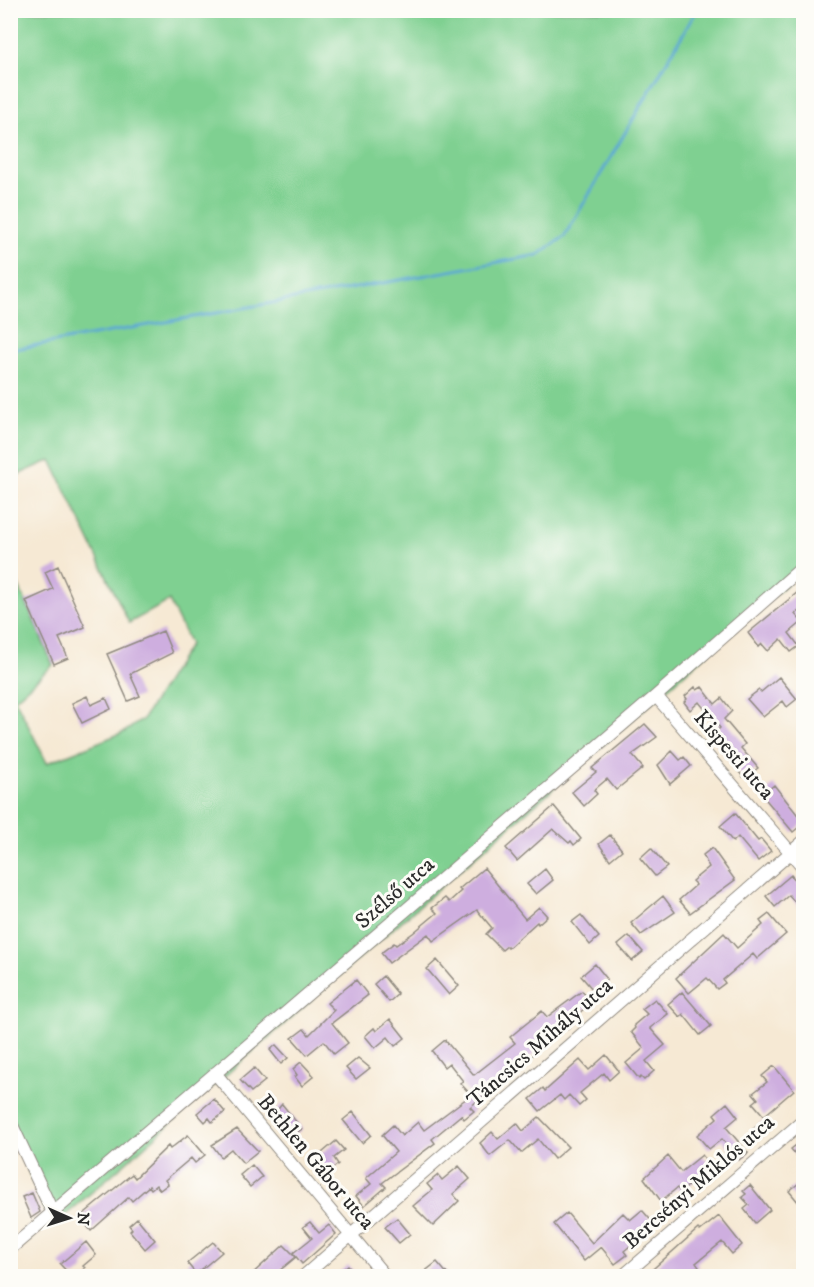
<svg xmlns="http://www.w3.org/2000/svg" width="814" height="1287" font-family="'IM FELL DW Pica',serif">
<style>
.green{fill:#7fd091;stroke:#557e5e;stroke-width:1.5}
.lines{fill:none;stroke-linecap:round;stroke-linejoin:round}
.stream{stroke:#5ba7d4;stroke-width:3}
.building{fill:#ceaedf}
.minor-casing{stroke:#908a80;stroke-width:14}
.minor{stroke:#fff;stroke-width:12}
.labels{text-anchor:middle;dominant-baseline:central;stroke-width:6;stroke-linejoin:round;paint-order:stroke}
.street-label{font-size:22px;fill:#2b2b2b;stroke:#fdfcf7}
</style>
<rect width="100%" height="100%" fill="#fdfcf7"/>
<filter id="ink" filterUnits="userSpaceOnUse"><feTurbulence type="fractalNoise" baseFrequency=".0167" numOctaves="2"/><feDisplacementMap in="SourceGraphic" scale="12" xChannelSelector="R" yChannelSelector="G"/><feConvolveMatrix kernelMatrix="1 2 1 2 8 2 1 2 1" color-interpolation-filters="sRGB"/></filter>
<filter id="wash" filterUnits="userSpaceOnUse"><feTurbulence type="fractalNoise" baseFrequency=".008" numOctaves="4" result="noise"/><feDisplacementMap in="SourceGraphic" scale="24" xChannelSelector="R" yChannelSelector="G"/><feGaussianBlur stdDeviation="1.35" result="paint"/><feColorMatrix in="noise" values="0 0 0 0 0 0 0 0 0 0 0 0 0 0 0 0 0 1.4 0 .05"/><feComposite in="paint" operator="in"/></filter>
<g filter="url(#wash)">
<rect width="100%" height="100%" fill="#f6e9d4"/>
<path class="green" d="M10,11H804L803,570L52,1227L11,1129V577L14,575L53,665L15,699L47,763L124,732L143,719L190,644L169,601L129,623L51,460L11,478Z"/>
<g class="lines">
<path class="stream" d="M10,350L538,255L564,237L697,10"/>
</g>
<g id="blocks">
<path class="building" d="M58,566L85,627L59,638L68,658L54,664L26,601L53,589L45,572Z
M798,592L804,598V607L795,614L802,622L789,633L799,646L791,652L781,639L768,651L762,644L759,647L748,633Z
M163,631L172,653L130,674L140,696L128,701L107,654Z
M779,677L797,699L787,707L783,701L763,717L747,699L759,690L761,692Z
M695,687L697,690L702,687L715,704L722,698L732,711L724,719L745,744L741,748L758,768L750,774L748,773L743,777L711,736L720,728L699,702L690,710L684,702L687,699L685,696Z
M87,696L91,705L106,698L111,709L82,723L72,703Z
M645,724L657,737L632,755L643,768L616,790L607,779L594,790L597,794L584,806L572,792L596,772L592,768Z
M672,751L680,760L684,757L691,766L670,784L658,765Z
M774,785L804,823L793,832L762,795Z
M554,806L581,839L574,845L571,841L569,843L553,829L517,861L506,848Z
M735,813L758,841L761,839L771,851L758,861L738,837L733,842L720,826Z
M610,835L622,850L610,860L599,844Z
M651,848L667,867L655,876L640,858Z
M712,848L735,880L690,913L679,900L696,885L692,881L709,867L703,855Z
M484,868L525,919L539,907L547,916L538,924L537,922L508,948L507,946L502,950L486,934L492,928L477,910L433,941L428,934L389,963L381,953L394,943L396,945L413,933L437,913L432,908L445,898L449,902L461,891L459,889Z
M545,869L553,880L536,894L527,884Z
M791,875L804,890V913L789,895L775,907L766,896Z
M663,896L675,912L641,935L631,923Z
M769,914L786,934L757,959L753,954L723,980L725,983L717,989L707,978L689,993L676,978L724,933L737,948L763,925L760,921Z
M581,915L599,937L590,945L572,922Z
M629,936L643,952L632,961L618,945Z
M437,960L459,986L449,995L427,969Z
M595,964L607,979L593,990L581,976Z
M383,976L398,994L389,1002L374,984Z
M356,980L368,995L332,1023L348,1043L334,1054L324,1041L307,1055L292,1038L304,1029L309,1035L334,1010L327,1003Z
M582,991L592,1003L575,1016L578,1019L567,1029L564,1026L506,1079L507,1080L496,1090L493,1088L470,1107L474,1111L464,1119L461,1115L432,1139L435,1143L382,1183L386,1187L364,1206L356,1196L371,1184L366,1178L396,1152L382,1135L393,1125L402,1136L418,1122L424,1130L471,1095L460,1083L463,1081L449,1063L444,1067L432,1051L445,1040L474,1075L515,1043L510,1037L522,1027L542,1011L547,1017Z
M682,992L711,1026L700,1035L683,1014L680,1017L668,1004Z
M655,999L668,1014L650,1028L665,1045L646,1061L654,1071L644,1080L641,1077L639,1079L626,1063L644,1048L631,1032L635,1028L634,1025L647,1014L642,1009Z
M390,1019L405,1038L395,1046L388,1037L375,1048L365,1036L374,1028L376,1031Z
M276,1045L288,1058L281,1064L270,1050Z
M606,1055L619,1071L609,1080L604,1073L580,1093L586,1100L579,1106L569,1095L564,1100L560,1095L540,1111L530,1099L543,1088L545,1091L580,1060L589,1070Z
M358,1058L370,1068L356,1079L346,1068Z
M301,1062L314,1076L302,1086L295,1077L297,1075L293,1069Z
M774,1066L794,1090L764,1116L753,1103L758,1099L753,1093L767,1082L762,1076Z
M254,1068L265,1081L251,1092L240,1080Z
M214,1099L225,1112L212,1122L209,1118L205,1122L197,1113Z
M727,1103L738,1117L726,1127L748,1153L739,1160L722,1139L709,1149L697,1135L717,1118L714,1114Z
M282,1104L302,1129L295,1134L293,1131L287,1136L271,1118Z
M353,1112L371,1135L362,1143L343,1120Z
M539,1117L568,1147L554,1159L538,1139L521,1153L510,1140L490,1156L480,1143L492,1132L498,1139L517,1123L523,1131Z
M763,1121L770,1130L759,1139L752,1130Z
M237,1129L258,1151L243,1163L231,1149L221,1157L212,1145Z
M188,1135L205,1155L195,1163L191,1158L165,1180L168,1184L160,1190L156,1185L151,1189L149,1186L132,1201L129,1197L91,1231L80,1217L132,1174L135,1178L168,1146L170,1149Z
M804,1139V1164L791,1149Z
M336,1141L344,1150L334,1158L338,1164L321,1178L309,1164Z
M702,1155L716,1172L708,1179L703,1173L681,1192L677,1188L661,1201L644,1178L668,1156L681,1172Z
M252,1165L262,1177L250,1187L240,1175Z
M459,1166L470,1179L453,1194L459,1201L433,1226L413,1206L432,1190L427,1184L438,1175L442,1180Z
M804,1179V1209L789,1191Z
M750,1185L770,1210L755,1223L744,1209L749,1205L742,1197L746,1194L743,1191Z
M32,1193L40,1212L31,1218L22,1197Z
M642,1210L655,1225L624,1251L627,1255L615,1264L601,1247L584,1261L554,1224L567,1213L592,1243L623,1213L630,1220Z
M719,1216L742,1245L732,1254L722,1242L696,1263L699,1267L688,1276H645L698,1229L700,1231Z
M137,1218L155,1240L145,1249L130,1231L132,1229L129,1225Z
M397,1218L410,1234L399,1243L385,1227Z
M310,1222L319,1233L329,1225L336,1234L302,1264L293,1253L312,1238L303,1227Z
M86,1242L96,1255L83,1266L85,1268L76,1276H71L60,1264Z
M213,1242L222,1252L196,1274L187,1263Z
M284,1245L296,1257L273,1276H250Z
M437,1262L449,1276H419Z
M348,1265L357,1276H335Z"/>
</g>
</g>
<g filter="url(#ink)">
<use href="#blocks" fill-opacity="0" stroke="#908a80" stroke-width="1.5"/>
<g class="lines">
<defs>
<path id="minor" d="M656,696L804,868
M215,1073L385,1276
M10,1121L53,1213
M10,1249L656,696L804,566
M304,1276L804,841
M623,1276L804,1120"/>
</defs>
<use href="#minor" class="minor-casing"/>
<use href="#minor" class="minor"/>
</g>
</g>
<g class="labels">
<g class="street-label">
<text transform="translate(734 755) rotate(49)">Kispesti utca</text>
<text transform="translate(395 893) rotate(-41)">Szélső utca</text>
<text transform="translate(540 1043) rotate(-41)">Táncsics Mihály utca</text>
<text transform="translate(316 1162) rotate(50)">Bethlen Gábor utca</text>
<text transform="translate(699 1182) rotate(-41)">Bercsényi Miklós utca</text>
</g>
</g>
<rect width="814" height="1287" fill="none" stroke="#fdfcf7" stroke-width="36"/>
<g transform="translate(69 1218) rotate(93)" stroke="#fdfcf7" stroke-width="4.5" paint-order="stroke">
<path d="M0-4.5L10 22L0 15L-10 22Z" fill="#2b2b2b"/>
<text y="-9" font-size="16" font-weight="bold" text-anchor="middle" fill="#2b2b2b">N</text>
</g>
</svg>
